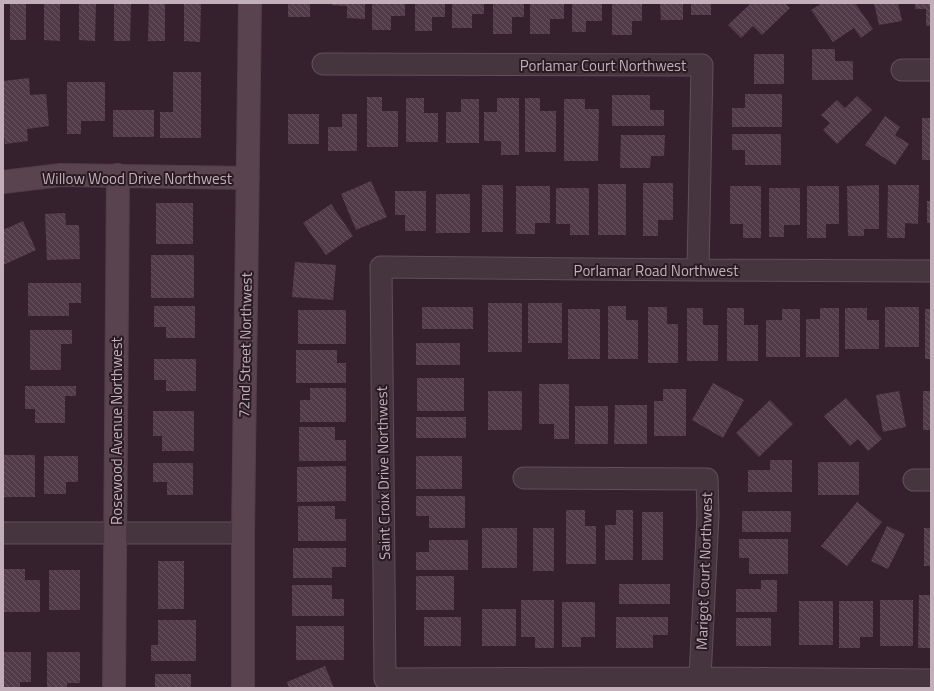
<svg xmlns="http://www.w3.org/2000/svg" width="934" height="691" font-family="'Titillium Web',sans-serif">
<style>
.building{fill:url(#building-back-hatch)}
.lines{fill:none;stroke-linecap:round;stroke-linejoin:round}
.street-casing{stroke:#604f59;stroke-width:23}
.secondary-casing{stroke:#4f3e47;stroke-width:24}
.street{stroke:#46353e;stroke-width:21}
.secondary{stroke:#58434e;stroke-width:22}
.labels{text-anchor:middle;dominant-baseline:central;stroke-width:4;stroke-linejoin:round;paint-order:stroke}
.street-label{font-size:15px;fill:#c2afb9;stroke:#2a1a23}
</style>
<defs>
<pattern id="building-back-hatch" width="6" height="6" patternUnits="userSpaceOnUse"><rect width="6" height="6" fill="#523b48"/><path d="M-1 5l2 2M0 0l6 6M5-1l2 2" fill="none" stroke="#695560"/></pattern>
</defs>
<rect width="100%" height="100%" fill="#35212d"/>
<path class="building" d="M10,3H26V40H10Z
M44,3H60V41L44,40Z
M79,3H96L95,41L79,40Z
M114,3H131L130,41H114Z
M149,3H165V41H148Z
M184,3H201L200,42L184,41Z
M288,3H310V17H288Z
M332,3H365V19L347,18V6L332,5Z
M372,3H405V16H391V30H372Z
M415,3H445V17H432V31H415Z
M452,3H484V14H472V28H452Z
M493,3H524V17H512V34H493Z
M530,3H564V19H550V34H530Z
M572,3H602V21H586V32H572Z
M612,3H642V21H632V35H612Z
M660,3H683V20H661Z
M691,3H711V15H691Z
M751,3H785L790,8L762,35L753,26L741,38L728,25Z
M822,3H855L873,29L861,38L854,28L833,42L811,10Z
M874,3H898L902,21L879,25Z
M915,3H931V26H926V9H915Z
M812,49H835V61H853V80H812Z
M754,54H784V84H754Z
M173,72H201V138H160V112H173Z
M29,78L30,95L46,94L49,126L27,129L28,141L5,144L3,124V81Z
M67,82H105V121H81V134H67Z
M745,94H782V127H732V108H745Z
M612,95H650V110H664V126H612Z
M857,96L872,110L837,144L823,130L830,123L821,115L837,100L845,108Z
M367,97H382V111H398V147H367Z
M406,98H424V113H438V142H406Z
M497,98H519V155H501V141H484V112H497Z
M525,98H540V111H556V152H525Z
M461,99H479V143H446V112H461Z
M564,99H585V109H599L598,161H564Z
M113,110H154V137H113Z
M288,114H319V144H288Z
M342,114H357V151H328V127H342Z
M885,116L900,127L895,135L909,144L895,165L865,145Z
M922,118H931V160H922Z
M732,134H781V165H745V150H732Z
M621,135H665L664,156H651L650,168H620Z
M371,181L387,217L356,230L341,194Z
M643,183H673V220H658V236H643Z
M598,184H626V235H598Z
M482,185H503V232H482Z
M879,185V229H864V236H848L847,186Z
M888,185H919L918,224L905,223V238H887Z
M516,186H550V223H535V234H516Z
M730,186H761V238H743V224H730Z
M807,186H839V224H826V238H807Z
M556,188H589V235H570V224H556Z
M769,188H800V225H784V237H769Z
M395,191H426V231H405V215H395Z
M436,194H470V233H436Z
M927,201H931V223H927Z
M156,203H193V244H156Z
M331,204L353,236L326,255L303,223Z
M65,213L66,225H79L80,259L47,260L45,214Z
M23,221L36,250L3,265V230Z
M151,255H194V298H151Z
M295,262L336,265L333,300L292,297Z
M28,283H81V303H69V316H28Z
M488,303H522V352H488Z
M528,303H562V343H528Z
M154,306H195V338H166V327H154Z
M608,306H626V320H638V359H608Z
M422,307H473V329H422Z
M648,307H667V324H678V363H648Z
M885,307H919V347H885Z
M687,308H703V325H718V361H687Z
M727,308H744V325H758V361H727Z
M820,308H839V357H806V319H820Z
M845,308H867V320H879V349H845Z
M568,309H600V359H568Z
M782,309H800V357H766V320H782Z
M925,309H931V359H925Z
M298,310H346V344H298Z
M30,330H72V344H61V370H30Z
M416,343H460V365H416Z
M296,350H337V363H346V383H296Z
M154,359H196V391H166V380H154Z
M417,378H464V411H417Z
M713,383L744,400L723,438L692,420Z
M539,384H569V439H554V424H539Z
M25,386H76V396H65V423H35V409H25Z
M310,388H346V422H300V400H310Z
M663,389H686V436H654V401H663Z
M488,391H522V430H488Z
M899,391L906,427L883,432L876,395Z
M923,391H931V430H923Z
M846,398L882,439L868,451L858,439L850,446L824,416Z
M770,400L793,424L759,457L736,433Z
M615,405H647V444H614Z
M575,406H608V444H575Z
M153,411H194V451H162V436H153Z
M416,417H466V438H416Z
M299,427H335V440H346V461H299Z
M3,455H35V497H3Z
M44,456H78V482H66V494H44Z
M416,456H462V489H416Z
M770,460H792V492H748V470H770Z
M818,462H859V495H818Z
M153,463H193V495H167V482H153Z
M346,466V501L297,502V467Z
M416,496H465V528H429V516H416Z
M857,502L882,522L847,566L821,546Z
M298,506H335V519H346V541H298Z
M566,510H585V526H596V564H566Z
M616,510H633V560H605V525H616Z
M742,511H791V532H742Z
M642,512H663V560H642Z
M887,526L905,534L888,569L871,561Z
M482,528H517V568H482Z
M533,528H554V571H533Z
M924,528H931V566H924Z
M739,539H788V574H749V558H739Z
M429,540H468V570H416V552H429Z
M293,548H346V567H332V578H293Z
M158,561H184V609H158Z
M3,569H25V580H40V612H3Z
M49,570H80V610H49Z
M416,576H454V610H416Z
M761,580H777V612H736V589H761Z
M619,584H670V604H619Z
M292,585H332V599H344V616H292Z
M919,595H931V648H918Z
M521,600H554V648H535V637H521Z
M880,600H913V646H880Z
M799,601H833V645H799Z
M839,601H873V637H860V648H839Z
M562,602H595V637H581V647H562Z
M482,609H516V646H482Z
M424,617H461V646H424Z
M616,617H668V635H653V648H616Z
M736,618H771V646H736Z
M158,620H196V661H151V645H158Z
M296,626H344V660H296Z
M3,652H31V682H20V688H3Z
M47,652H80V683H67V688H47Z
M325,666L334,688H289L287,682Z
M155,674H191V688H155Z"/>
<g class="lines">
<defs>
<path id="street" d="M323,64L702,65L698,270
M902,70H931
M931,271L698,270L381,267L385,679L700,678L931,680
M524,478L707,479L708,515L700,678
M914,480H931
M3,533H243"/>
<path id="secondary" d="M3,182L61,175L248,178
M114,688L118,175
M243,688V533L250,3"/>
</defs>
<use href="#street" class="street-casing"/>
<use href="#secondary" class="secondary-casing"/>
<use href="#street" class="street"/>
<use href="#secondary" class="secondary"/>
</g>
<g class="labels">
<g class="street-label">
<text x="603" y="65">Porlamar Court Northwest</text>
<text x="137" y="178">Willow Wood Drive Northwest</text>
<text x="656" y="270">Porlamar Road Northwest</text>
<text transform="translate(245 345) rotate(-89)">72nd Street Northwest</text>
<text transform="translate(116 431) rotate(-90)">Rosewood Avenue Northwest</text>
<text transform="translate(383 473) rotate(-91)">Saint Croix Drive Northwest</text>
<text transform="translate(704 571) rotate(-88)">Marigot Court Northwest</text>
</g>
</g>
<rect width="934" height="691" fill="none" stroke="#c2afb9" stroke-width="8"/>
</svg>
